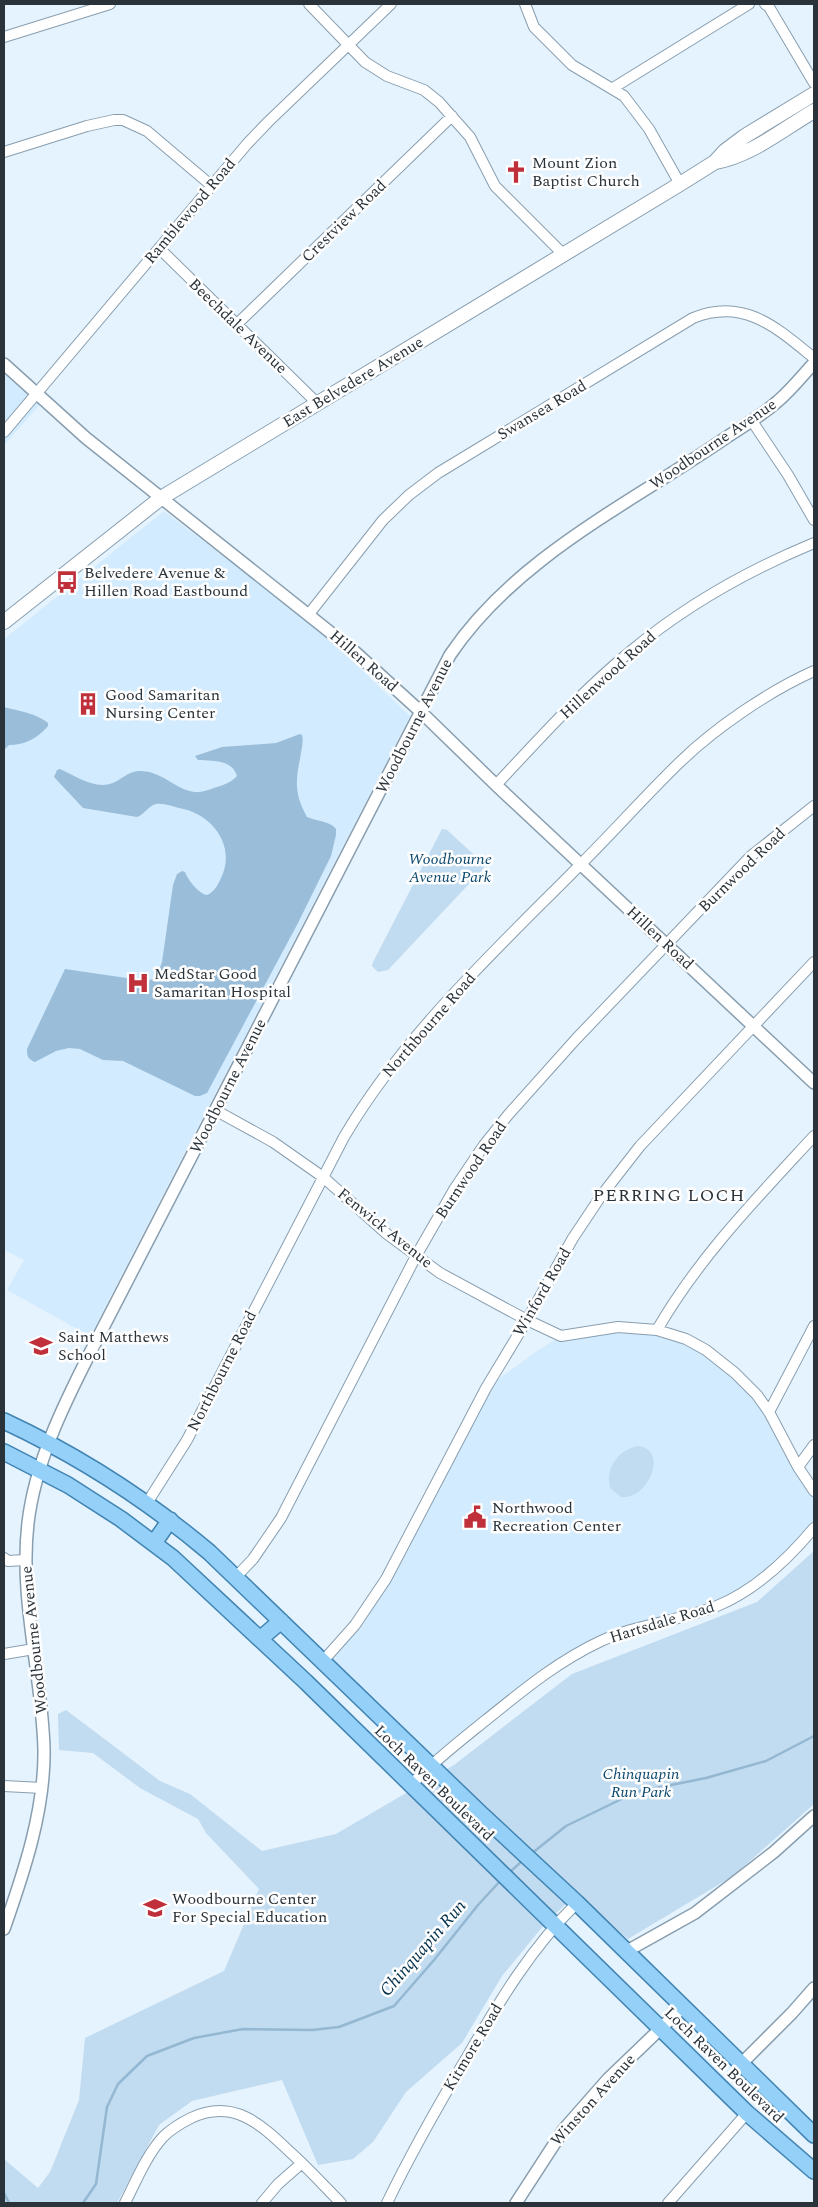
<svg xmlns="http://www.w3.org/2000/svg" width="818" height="2207" font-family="Spectral,serif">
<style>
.built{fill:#d3ebfe}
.green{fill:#c1dbf0}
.forest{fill:#9abdd9}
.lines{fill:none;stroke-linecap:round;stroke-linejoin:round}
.stream{stroke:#94b7d2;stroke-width:2.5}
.minor-casing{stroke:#889eaf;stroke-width:12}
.tertiary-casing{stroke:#889eaf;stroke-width:14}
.secondary-casing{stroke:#889eaf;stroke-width:16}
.primary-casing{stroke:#4184b2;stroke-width:18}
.minor{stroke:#fff;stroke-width:10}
.tertiary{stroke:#fff;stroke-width:11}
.secondary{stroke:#fff;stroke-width:14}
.primary{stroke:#94d0f8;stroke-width:15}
.labels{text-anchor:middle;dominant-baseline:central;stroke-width:5;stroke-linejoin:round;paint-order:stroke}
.poi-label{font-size:16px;fill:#2a333a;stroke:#fefefe;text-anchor:start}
.street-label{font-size:16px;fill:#2a333a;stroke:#fefefe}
.park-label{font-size:16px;font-style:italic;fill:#0c496d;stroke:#fefefe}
.neighbourhood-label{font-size:18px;letter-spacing:1px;fill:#2a333a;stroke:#fefefe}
.water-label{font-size:18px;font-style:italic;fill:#03314c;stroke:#fefefe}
</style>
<rect width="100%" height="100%" fill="#e5f3fe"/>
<path class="built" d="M4,359L44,400L4,445Z
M164,511L322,632L410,716L90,1336L7,1290L24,1260L4,1250V639Z
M618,1327L686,1339L751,1388L814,1489V1529L741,1593L619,1634L558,1665L431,1764L323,1661L355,1625L486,1388L540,1349L561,1336Z"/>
<path class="green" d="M442,829L447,830L483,863L484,868L388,970L378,972L372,966L373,962Z
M638,1446C669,1449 649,1500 621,1497L610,1488C605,1468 618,1450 638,1446Z
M814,1551V1804L733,1876L628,1939L576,1894L544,1925L502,1976L462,2043L406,2092L373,2142L353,2159L318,2165L282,2080L192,2101L159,2125L117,2203H4V2159L38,2188L50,2172L79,2100L85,2038L224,1971L259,1889L206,1833L198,1819L140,1788L93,1753L59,1750L58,1714L66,1710L160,1781L190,1794L262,1851L336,1834L454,1765L572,1674L757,1602Z"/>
<path class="forest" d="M4,707C19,711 35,713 48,723V726C38,738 25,745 9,745L4,750Z
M300,734L302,735C304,742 301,751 300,759C295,783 295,795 307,817C316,821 330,821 336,829V835L331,856L298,923L207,1093L200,1096H195L123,1061L103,1060L80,1049L69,1048L56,1051L35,1062C28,1059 27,1057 27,1049L65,969L147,981C157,979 159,970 162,962L173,885L177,874L182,871L185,872C188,880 199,894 207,895C214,892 218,885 221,878C237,845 211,813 179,808C171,806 164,803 156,804C148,806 145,814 137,817L83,808L54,777L57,770L60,769C78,777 98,792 117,781C125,776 132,770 142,771C163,772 176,790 195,792C202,793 210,789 217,787C224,785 233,781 237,776C232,759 212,761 198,760L195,756L222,747L276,743Z"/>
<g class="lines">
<path class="stream" d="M531,1854L566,1826L636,1792L706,1778L766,1761L814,1736
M510,1872L522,1861
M4,2193L9,2203
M83,2203L96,2184L107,2107L118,2084L147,2056L194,2038L243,2029L312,2030L339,2027L394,2006L434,1960L478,1905L502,1879"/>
<defs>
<path id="minor" d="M309,4L365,62L387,76L424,90L439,102L470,137L495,186L563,254
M525,4L534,27L572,65L624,96L649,129L680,184
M765,4L769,7L814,83
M4,37L110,4
M613,88L749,4
M4,152L87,126L114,120H123L147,131L212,186
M159,248L317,403
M236,325L452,116
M752,421L788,475L814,520
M4,432L247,144L268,122L391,4
M309,614L383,520L409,495L438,473L693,318C744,297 777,328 814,358
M496,785C539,739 582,691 631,651C685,606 749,570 814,543
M215,1110L273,1142L323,1177L387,1234L440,1273L527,1320L561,1336L618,1327L657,1330L686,1339L706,1350L735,1373L757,1395L769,1412L798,1467L814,1491
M657,1330C699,1257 757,1198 814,1136
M769,1412L814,1326
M798,1467L814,1445
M147,1503L187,1440L344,1137C406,1032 497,949 582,863C615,830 646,795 680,762C715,728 769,691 814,671
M4,1558L8,1561L25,1560
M236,1577L253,1559L281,1518L416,1256L455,1188L484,1145L508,1115L576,1039L751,856L814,806
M4,1654L34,1649
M323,1661L355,1625L386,1579L486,1388L527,1320L573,1238L601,1196L640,1146L814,962
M411,1785C434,1761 460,1741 486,1720C522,1691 558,1661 601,1641C638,1624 680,1621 717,1606C756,1590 788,1559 814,1528
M4,1786L42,1788
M125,2203C136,2181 146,2156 163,2137C171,2129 181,2123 191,2118C233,2098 261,2124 290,2152C308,2168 324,2186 341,2203
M262,2203L278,2184L302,2163
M387,2203C411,2153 439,2104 467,2057C499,2002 531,1948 577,1903
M668,2203L747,2113"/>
<path id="tertiary" d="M4,364L86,438L355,652L421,712L496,785L814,1083
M4,1929C24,1872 45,1810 44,1749C42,1673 19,1599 28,1523C35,1463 63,1406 90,1353L450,655C514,560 623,507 715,445C736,430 759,418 778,401C791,390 802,376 814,363
M627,1951L695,1913L774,1852L814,1816
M741,2064L792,2013L814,1988
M516,2203L564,2129L608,2079L683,2007"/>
<path id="secondary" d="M715,162C751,156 783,129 814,111
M4,622L161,498L680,184L715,162L725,151L745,136L814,94"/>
<path id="primary" d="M4,1421C79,1456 146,1499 209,1552L480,1813L577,1903L814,2135
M4,1452L68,1485L121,1519L173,1558L306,1682L747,2113L814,2171
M154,1543L170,1520
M260,1639L281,1621"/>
</defs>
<use href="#minor" class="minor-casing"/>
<use href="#tertiary" class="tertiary-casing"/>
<use href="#secondary" class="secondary-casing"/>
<use href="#primary" class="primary-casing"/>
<use href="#minor" class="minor"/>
<use href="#tertiary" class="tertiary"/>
<use href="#secondary" class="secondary"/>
<use href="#primary" class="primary"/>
</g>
<defs>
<symbol id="church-bare" viewBox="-9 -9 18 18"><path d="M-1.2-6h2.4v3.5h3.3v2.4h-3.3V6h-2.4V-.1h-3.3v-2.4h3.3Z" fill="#c0303b" stroke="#fefefe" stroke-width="2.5" paint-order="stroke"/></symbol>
<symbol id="bus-bare" viewBox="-9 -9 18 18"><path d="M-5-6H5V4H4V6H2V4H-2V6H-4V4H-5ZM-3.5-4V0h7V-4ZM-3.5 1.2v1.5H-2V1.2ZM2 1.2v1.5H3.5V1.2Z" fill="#c0303b" stroke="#fefefe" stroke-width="2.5" paint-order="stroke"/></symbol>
<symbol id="building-bare" viewBox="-9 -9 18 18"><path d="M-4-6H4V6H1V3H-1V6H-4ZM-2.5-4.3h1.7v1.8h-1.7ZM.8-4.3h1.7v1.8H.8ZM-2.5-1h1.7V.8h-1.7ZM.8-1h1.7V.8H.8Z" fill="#c0303b" stroke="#fefefe" stroke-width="2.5" paint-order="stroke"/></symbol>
<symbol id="hospital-bare" viewBox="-9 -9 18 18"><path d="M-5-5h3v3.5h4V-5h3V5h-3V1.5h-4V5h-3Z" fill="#c0303b" stroke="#fefefe" stroke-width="2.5" paint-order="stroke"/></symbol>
<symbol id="school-bare" viewBox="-9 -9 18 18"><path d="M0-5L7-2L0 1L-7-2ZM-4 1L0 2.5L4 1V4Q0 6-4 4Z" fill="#c0303b" stroke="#fefefe" stroke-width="2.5" paint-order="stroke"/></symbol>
<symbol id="civic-bare" viewBox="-9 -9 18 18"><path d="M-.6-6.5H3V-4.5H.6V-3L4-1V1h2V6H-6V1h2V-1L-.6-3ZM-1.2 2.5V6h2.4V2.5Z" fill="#c0303b" stroke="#fefefe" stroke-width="2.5" paint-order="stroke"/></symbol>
</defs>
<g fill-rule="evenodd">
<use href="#church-bare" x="500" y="156" width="32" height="32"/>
<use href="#bus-bare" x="51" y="566" width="32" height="32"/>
<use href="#building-bare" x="72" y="688" width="32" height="32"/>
<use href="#hospital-bare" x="122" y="967" width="32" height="32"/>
<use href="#school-bare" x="25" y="1330" width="32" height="32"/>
<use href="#civic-bare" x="459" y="1501" width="32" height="32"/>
<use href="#school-bare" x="139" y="1892" width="32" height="32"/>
</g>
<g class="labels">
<g class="poi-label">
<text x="532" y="163">Mount Zion<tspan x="532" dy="18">Baptist Church</tspan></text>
<text x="84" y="573">Belvedere Avenue &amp;<tspan x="84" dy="18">Hillen Road Eastbound</tspan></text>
<text x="105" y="695">Good Samaritan<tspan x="105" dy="18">Nursing Center</tspan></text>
<text x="154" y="974">MedStar Good<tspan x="154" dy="18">Samaritan Hospital</tspan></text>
<text x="58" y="1337">Saint Matthews<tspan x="58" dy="18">School</tspan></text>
<text x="492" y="1508">Northwood<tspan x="492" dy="18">Recreation Center</tspan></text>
<text x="172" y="1899">Woodbourne Center<tspan x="172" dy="18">For Special Education</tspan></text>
</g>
<g class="street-label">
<text transform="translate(190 211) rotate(-50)">Ramblewood Road</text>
<text transform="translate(344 221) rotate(-44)">Crestview Road</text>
<text transform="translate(238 326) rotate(44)">Beechdale Avenue</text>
<text transform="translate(353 382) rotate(-31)">East Belvedere Avenue</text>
<text transform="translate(542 410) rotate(-31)">Swansea Road</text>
<text transform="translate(713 444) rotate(-34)">Woodbourne Avenue</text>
<text transform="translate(364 661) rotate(41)">Hillen Road</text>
<text transform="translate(608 675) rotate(-42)">Hillenwood Road</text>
<text transform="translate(414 726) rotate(-63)">Woodbourne Avenue</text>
<text transform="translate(742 870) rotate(-44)">Burnwood Road</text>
<text transform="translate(660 938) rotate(43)">Hillen Road</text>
<text transform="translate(429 1025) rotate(-49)">Northbourne Road</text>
<text transform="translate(228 1086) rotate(-63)">Woodbourne Avenue</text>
<text transform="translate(471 1170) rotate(-56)">Burnwood Road</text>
<text transform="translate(385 1228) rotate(39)">Fenwick Avenue</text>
<text transform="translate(542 1292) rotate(-60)">Winford Road</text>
<text transform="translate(222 1371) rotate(-63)">Northbourne Road</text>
<text transform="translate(662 1622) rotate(-17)">Hartsdale Road</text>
<text transform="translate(34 1640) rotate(-96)">Woodbourne Avenue</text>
<text transform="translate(434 1783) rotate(44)">Loch Raven Boulevard</text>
<text transform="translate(473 2047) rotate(-59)">Kitmore Road</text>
<text transform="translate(724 2065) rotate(44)">Loch Raven Boulevard</text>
<text transform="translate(593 2100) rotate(-48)">Winston Avenue</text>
</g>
<g class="park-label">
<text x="450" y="859">Woodbourne<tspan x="450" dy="18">Avenue Park</tspan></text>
<text x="641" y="1774">Chinquapin<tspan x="641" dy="18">Run Park</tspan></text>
</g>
<g class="neighbourhood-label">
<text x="669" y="1195">PERRING LOCH</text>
</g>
<g class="water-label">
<text transform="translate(423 1948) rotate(-49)">Chinquapin Run</text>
</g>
</g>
<rect width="818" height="2207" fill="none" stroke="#2a333a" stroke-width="10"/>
</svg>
